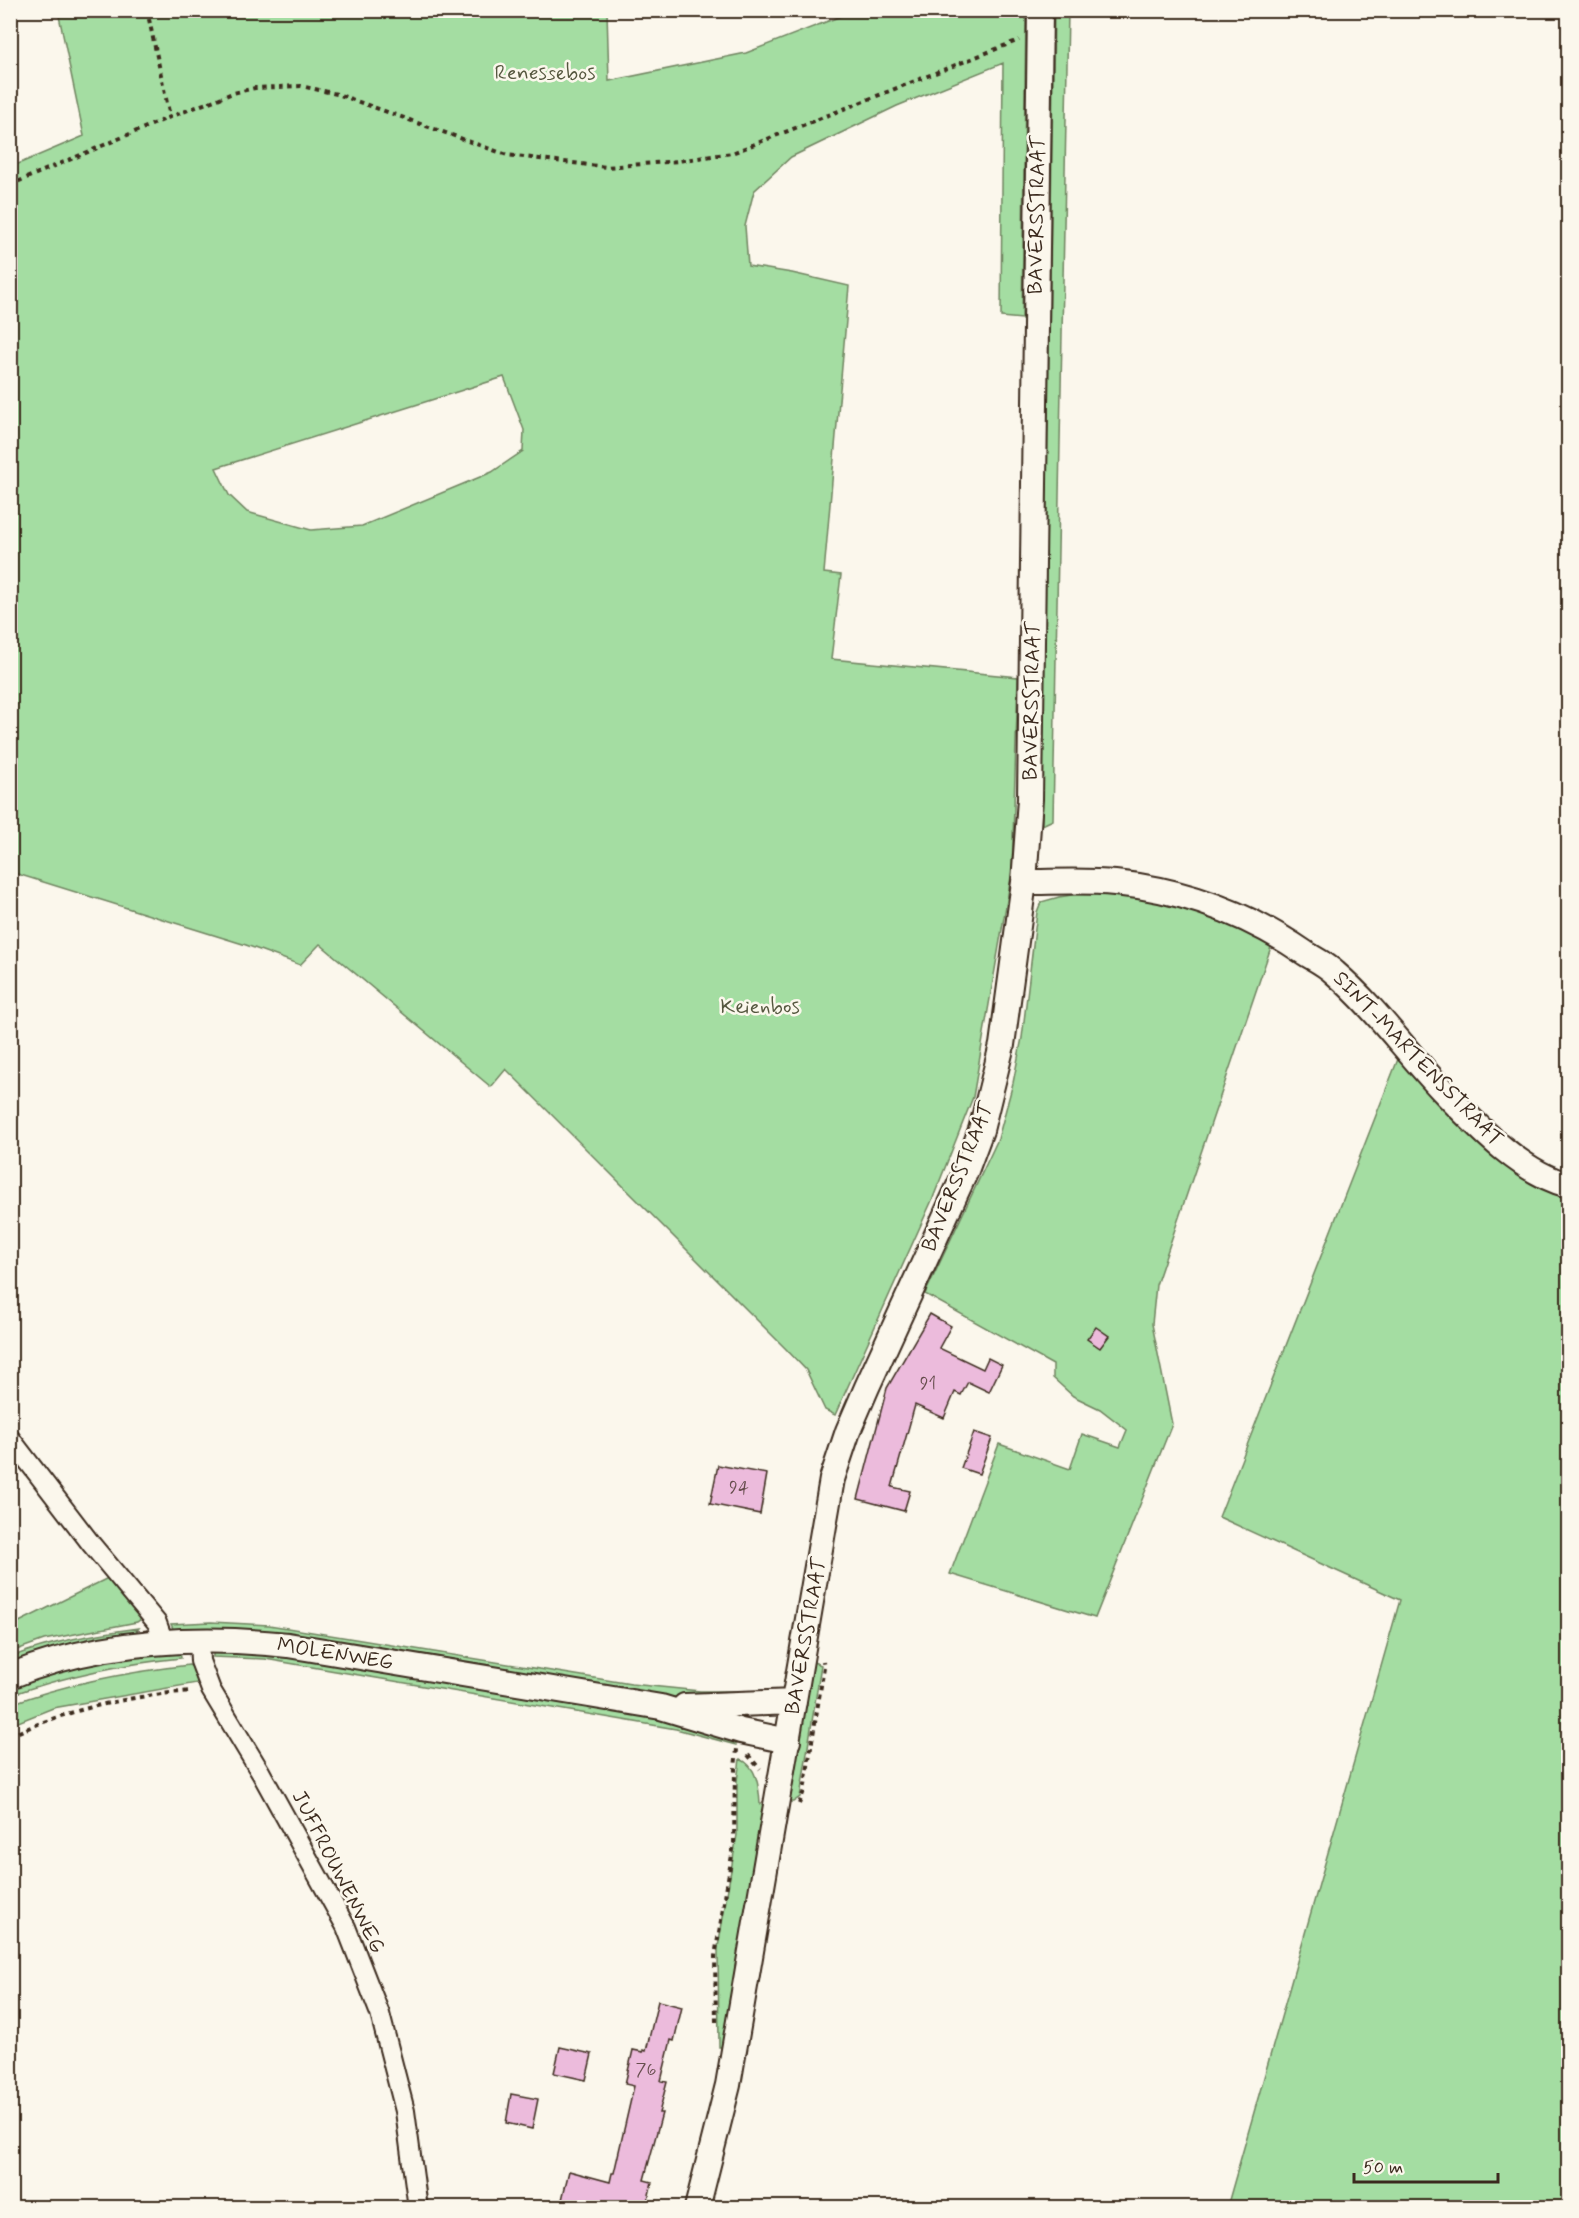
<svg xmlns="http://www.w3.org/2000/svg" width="1579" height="2218" font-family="Mynerve,sans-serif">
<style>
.green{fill:#a4dda2;stroke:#708460;stroke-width:1.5;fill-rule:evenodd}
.building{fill:#ecbbdc;stroke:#3b2a1e;stroke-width:1.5}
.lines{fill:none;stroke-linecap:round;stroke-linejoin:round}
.street-casing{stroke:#3b2a1e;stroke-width:22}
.secondary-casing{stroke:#3b2a1e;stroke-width:28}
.path{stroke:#3b2a1e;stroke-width:4;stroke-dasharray:4.5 4.5;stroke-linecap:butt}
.street{stroke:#fbf7ec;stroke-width:18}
.secondary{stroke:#fbf7ec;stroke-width:24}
.labels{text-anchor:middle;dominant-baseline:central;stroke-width:5;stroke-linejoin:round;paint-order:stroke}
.number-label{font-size:18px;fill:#674e4e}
.park-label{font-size:21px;fill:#55573f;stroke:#fbf7ec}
.street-label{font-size:21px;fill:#3b2a1e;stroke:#fbf7ec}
</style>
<rect width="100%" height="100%" fill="#fbf7ec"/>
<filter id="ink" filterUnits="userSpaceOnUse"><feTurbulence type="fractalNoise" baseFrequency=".0167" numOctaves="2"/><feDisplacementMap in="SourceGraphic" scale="12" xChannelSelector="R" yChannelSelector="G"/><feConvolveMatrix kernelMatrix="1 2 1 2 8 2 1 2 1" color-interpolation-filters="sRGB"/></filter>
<g filter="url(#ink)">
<path class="green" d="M58,11H607L609,81L746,53L854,11H1026L1022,319L1001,317L1003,63L897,106L791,157L754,191L745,226L748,266L792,273L849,286L824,573L841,575L831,659L1018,677L1012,871L973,1097L933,1198L835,1415L825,1410L806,1370L786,1349L506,1069L491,1087L320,944L300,965L246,945L11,872V167L84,136ZM504,377L524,430L523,451L492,472L362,526L311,530L247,512L229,495L216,468Z
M1068,11L1053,820L1042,825L1054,11Z
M1084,893C1124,895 1166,899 1203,914C1226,923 1249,934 1272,944L1156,1285L1152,1324L1172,1424L1095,1618L950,1574L999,1444L1070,1469L1082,1434L1120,1447L1127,1430L1100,1409L1073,1396L1053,1378V1365L925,1294L998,1139L1013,1083L1022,1038L1037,912L1041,902L1059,897Z
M1398,1059C1448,1111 1497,1174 1568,1197V2207H1227L1400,1600L1219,1517Z
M112,1576L141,1611V1619L137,1622L44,1640L11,1652V1626Z
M211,1622L269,1625L631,1684L700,1691H745V1698L700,1699L660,1696L174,1631L171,1624Z
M139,1628L134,1634L11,1664V1657C52,1641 95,1634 139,1628Z
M180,1651L181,1658C121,1664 68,1675 11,1695V1687C66,1667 121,1657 180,1651Z
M213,1651L273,1654L656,1718L737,1739L736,1745L676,1729L306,1666L265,1659L213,1657Z
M811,1661L821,1665L800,1797L793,1802H788Z
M189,1665L195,1668L197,1683L53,1708L11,1725V1704C68,1683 128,1672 189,1665Z
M740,1759C757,1766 759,1787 760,1804H767L723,2047H719L718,1947L737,1835V1781Z"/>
<path class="building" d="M930,1314L951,1326L939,1348L983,1369L988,1358L1002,1365L989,1392L968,1382L961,1395L955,1392L944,1418L915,1405L892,1487L910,1491L904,1511L858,1499L887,1388Z
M1096,1327L1109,1336L1100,1348L1087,1339Z
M974,1432L992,1438L979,1474L961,1468Z
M718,1465L767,1474L760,1514L710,1504Z
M658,2001L682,2007L674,2041L671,2040L661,2081L667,2082L659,2113H662L644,2180L652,2182L646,2208H560L569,2171L610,2182L612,2173H614L634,2086L625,2084L633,2050L643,2052V2050L646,2051Z
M560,2047L592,2054L586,2080L554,2073Z
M511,2094L538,2099L532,2129L506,2123Z"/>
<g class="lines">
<defs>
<path id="street" d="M10,1438L92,1545L157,1623L164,1642
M199,1640L200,1661L211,1690L261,1773L346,1927L380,2014L405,2111L418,2208"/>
<path id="secondary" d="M1024,882C1054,882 1086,880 1115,883C1184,890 1248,914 1305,953C1315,959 1327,965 1335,973C1377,1009 1408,1055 1446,1094C1479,1128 1522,1173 1568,1185
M10,1676C98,1641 195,1635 288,1645L661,1707L741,1731L788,1741
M685,1706L794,1702
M697,2208L728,2085L832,1479L848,1431L867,1387L965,1173L981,1130L1002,1045L1024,882L1030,799L1040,10"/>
</defs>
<use href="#street" class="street-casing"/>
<use href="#secondary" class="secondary-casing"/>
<path class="path" d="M147,10L170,117
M10,185L170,117L233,93L255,88L301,86L337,94L507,155L606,167L678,161L732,153L1019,40
M10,1736C68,1709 129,1696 192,1691
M748,1755L760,1769
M799,1804L804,1791L824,1667L823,1661
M716,2022L715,1956L734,1843L735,1768L737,1749"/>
<use href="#street" class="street"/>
<use href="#secondary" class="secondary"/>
</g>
</g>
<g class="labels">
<g class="number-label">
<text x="928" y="1384">91</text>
<text x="739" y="1488">94</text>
<text x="646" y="2070">76</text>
</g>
<g class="park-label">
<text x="545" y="73">Renessebos</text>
<text x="760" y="1007">Keienbos</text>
</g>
<g class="street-label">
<text transform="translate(1037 215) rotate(-89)">BAVERSSTRAAT</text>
<text transform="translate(1032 701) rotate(-89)">BAVERSSTRAAT</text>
<text transform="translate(1418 1059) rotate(46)">SINT-MARTENSSTRAAT</text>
<text transform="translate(958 1177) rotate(-68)">BAVERSSTRAAT</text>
<text transform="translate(806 1636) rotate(-80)">BAVERSSTRAAT</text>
<text transform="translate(335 1654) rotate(9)">MOLENWEG</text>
<text transform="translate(338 1872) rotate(63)">JUFFROUWENWEG</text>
</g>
</g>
<rect width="1579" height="2218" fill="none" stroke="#fbf7ec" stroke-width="36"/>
<rect x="18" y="18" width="1543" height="2182" fill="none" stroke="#3b2a1e" stroke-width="2" filter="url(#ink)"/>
<path d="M1354 2173v9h144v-9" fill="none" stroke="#3b2a1e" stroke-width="3"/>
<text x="1363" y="2173" font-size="18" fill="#3b2a1e" stroke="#fbf7ec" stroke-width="4.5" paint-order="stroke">50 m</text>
</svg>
